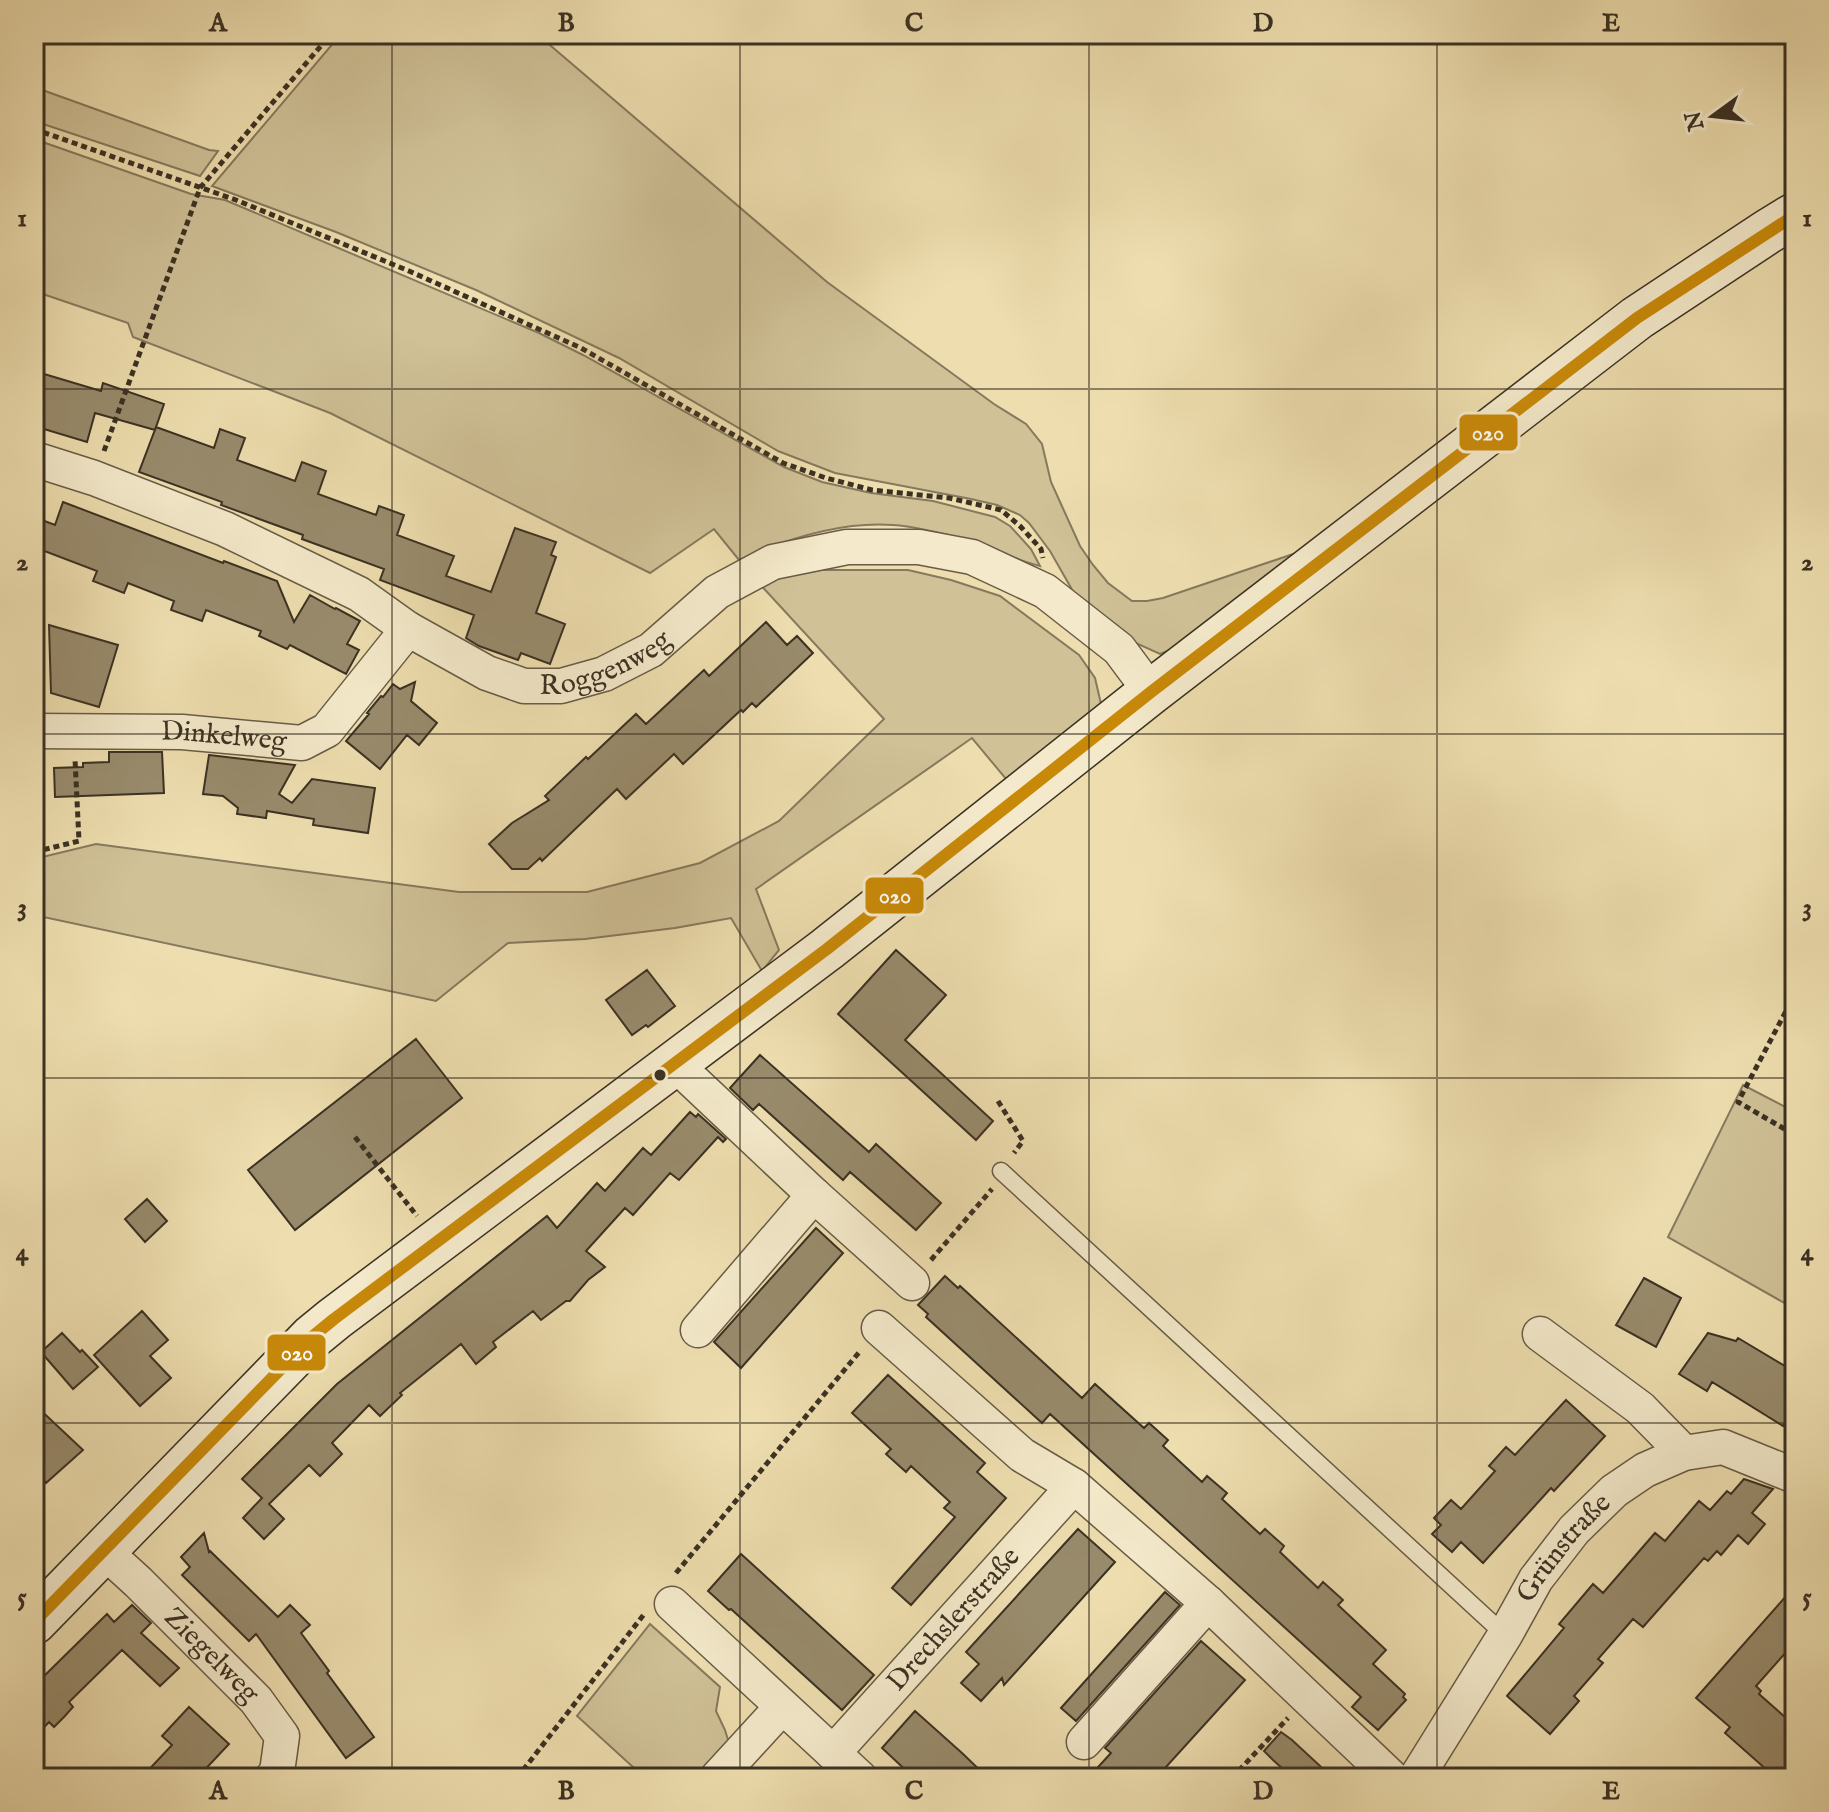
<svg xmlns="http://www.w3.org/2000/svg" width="1829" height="1812" font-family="'IM FELL English',serif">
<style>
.green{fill:#d0c197;stroke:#86795d;stroke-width:2}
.building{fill:#988b6c;stroke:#3b3123;stroke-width:2}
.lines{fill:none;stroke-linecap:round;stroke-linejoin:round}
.lane-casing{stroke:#685c46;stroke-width:19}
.street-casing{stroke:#685c46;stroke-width:37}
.secondary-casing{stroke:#3b3123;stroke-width:47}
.path{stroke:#3b3123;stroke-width:5;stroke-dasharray:6 4;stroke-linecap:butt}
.lane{stroke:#f4eacb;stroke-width:16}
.street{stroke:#f4eacb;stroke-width:34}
.secondary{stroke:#f4eacb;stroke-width:44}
.bus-1-casing{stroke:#f4eacb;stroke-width:18}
.bus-1{stroke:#c88909;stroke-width:12}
.grid{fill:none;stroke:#3b3123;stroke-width:2;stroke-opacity:0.55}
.bus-dot{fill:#3b3123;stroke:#f4eacb;stroke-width:3}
.labels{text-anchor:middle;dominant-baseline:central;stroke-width:6;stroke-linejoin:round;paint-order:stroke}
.street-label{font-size:28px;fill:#3b3123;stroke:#f4eacb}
.line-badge{stroke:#f4eacb;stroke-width:3}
.badge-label{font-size:22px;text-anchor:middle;font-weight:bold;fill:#fff}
.neatline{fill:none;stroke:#3b3123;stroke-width:3}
.grid-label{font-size:26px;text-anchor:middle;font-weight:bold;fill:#3b3123}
</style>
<rect width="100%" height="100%" fill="#eedeaf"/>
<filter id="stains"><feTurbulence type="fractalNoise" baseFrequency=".0025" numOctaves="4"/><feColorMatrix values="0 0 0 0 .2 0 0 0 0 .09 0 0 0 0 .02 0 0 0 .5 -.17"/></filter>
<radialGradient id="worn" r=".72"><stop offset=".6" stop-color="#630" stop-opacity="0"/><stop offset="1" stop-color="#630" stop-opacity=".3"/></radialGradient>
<path class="green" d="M341,34H537L827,282L994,404L1026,424L1042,444L1051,482L1080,546L1093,565L1108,583L1132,601H1147L1163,598L1305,550L1180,646L1160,654L1120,636L1074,593L1050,551L1029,523L1020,515L997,505L971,499L835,473L778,451L619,358L476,290L336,232L212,186Z
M34,87L209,150L218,151L200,176L34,121Z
M34,139L191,194L225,200L539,333L583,355L784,467L822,482L871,493L933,501L995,517L1010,526L1031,549L1040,566C1012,559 987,546 959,538C942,533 910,526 893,525C840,521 786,539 739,560L714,529L650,573L330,413L133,337L128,323L34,291Z
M820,570H908L951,580L1000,596L1079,655L1095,678L1102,708L1006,779L972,738L756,889L779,950L762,971L731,918L675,928L585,939L508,943L436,1001L34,915V859L96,844L459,892H587L700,863L779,821L884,719L756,580Z
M1743,1085L1795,1112V1309L1668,1237Z
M650,1624L720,1687L716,1711L725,1730L729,1743L705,1778H645L577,1716Z"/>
<path class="building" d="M34,371L101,391L103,383L164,404L155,430L95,413L87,442L34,426Z
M156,427L214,448L220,429L245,438L237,460L295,481L302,462L326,471L318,494L376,515L379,506L404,515L397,535L454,556L446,576L491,592L515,528L556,542L551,555L556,557L536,613L565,624L550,664L521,653L518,660L479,646L466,638L474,615L380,580L384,569L302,539L303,535L221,505L222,502L139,472Z
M63,502L223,563L224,561L277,581L294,622L310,595L335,609L336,608L360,621L347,644L359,650L346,674L290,645L287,649L259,636L261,631L206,610L202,621L171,610L174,601L128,583L124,593L93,581L97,571L34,547V517L55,525Z
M766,622L787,645L797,636L813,653L756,707L752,703L743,712L741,710L683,764L674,754L626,799L617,789L542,861L540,858L528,869H512L489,844L512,823L549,800L545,796L586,757L588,759L636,714L646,724L704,670L709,676Z
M49,625L118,645L99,707L51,693Z
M415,682L411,701L437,723L419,745L407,735L380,769L346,741L369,714L367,713L381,696L383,697L393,684L400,689Z
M109,752H162L164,793L55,797L54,768L83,767V763L109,762Z
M209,755L295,765L279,794L292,803L312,779L375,788L368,833L313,825L314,819L267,811L266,818L237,814L238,808L223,796L203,794Z
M896,950L946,995L905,1040L993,1121L976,1140L838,1014Z
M647,970L675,1006L648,1027L646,1025L632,1035L606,1000Z
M416,1039L462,1098L295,1230L248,1170Z
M760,1055L869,1152L876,1144L941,1203L916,1230L850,1172L843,1180L759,1104L753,1110L730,1088Z
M690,1112L696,1117L698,1114L726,1139L723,1142L718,1137L679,1180L670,1173L633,1215L625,1208L586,1251L605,1267L588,1280L570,1301H566L541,1320L533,1311L493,1342L496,1347L476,1364L461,1344L400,1393L402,1395L380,1416L369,1405L332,1443L342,1454L320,1476L309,1465L269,1504L284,1519L264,1539L243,1518L262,1498L242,1479L337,1384L547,1216L557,1228L597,1183L605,1191L643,1148L651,1155Z
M147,1199L167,1221L145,1242L125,1219Z
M816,1228L843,1253L741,1368L714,1342Z
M945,1276L958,1288L960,1286L1082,1398L1095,1384L1144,1428L1149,1423L1168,1440L1163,1446L1202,1482L1207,1476L1227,1493L1222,1499L1260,1534L1265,1529L1284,1546L1280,1552L1318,1588L1323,1582L1343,1600L1338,1605L1386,1650L1373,1664L1405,1694L1403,1697L1406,1700L1378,1730L1352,1707L1361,1697L1050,1414L1042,1423L926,1317L928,1314L918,1305Z
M1644,1278L1681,1298L1656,1347L1616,1325Z
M142,1311L168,1340L150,1356L171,1378L140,1406L94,1355Z
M62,1333L80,1352L82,1350L98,1367L73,1389L41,1352Z
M1708,1333L1736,1341L1738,1338L1795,1372V1406L1783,1426L1712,1382L1707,1391L1679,1374Z
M888,1375L985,1463L977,1472L1006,1498L911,1605L892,1588L955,1517L944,1508L950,1502L911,1466L906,1472L886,1454L891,1449L852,1413Z
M1566,1400L1605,1436L1554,1491L1551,1488L1483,1563L1461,1542L1452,1552L1432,1534L1441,1525L1434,1518L1451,1500L1461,1509L1495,1471L1489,1466L1506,1447L1515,1455Z
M34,1404L83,1450L46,1483L34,1469Z
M1744,1479L1773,1489L1752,1513L1765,1524L1748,1544L1738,1535L1721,1555L1717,1551L1708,1561L1704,1558L1643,1627L1633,1619L1598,1659L1603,1663L1574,1696L1579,1701L1550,1734L1507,1696L1564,1628L1559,1624L1593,1584L1603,1593L1655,1533L1665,1541L1699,1501L1710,1510L1727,1491L1731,1494Z
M1078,1529L1115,1562L1004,1685L1002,1678L981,1701L961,1683L979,1664L966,1652Z
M204,1533L209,1552L210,1551L278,1617L290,1605L310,1625L301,1633L329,1671L327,1673L374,1737L346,1758L256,1634L249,1641L182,1575L190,1567L181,1557Z
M741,1554L874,1675L842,1710L731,1609L729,1610L708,1591Z
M1795,1586V1642L1756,1686L1761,1691L1759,1694L1795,1726V1769L1787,1778H1776L1725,1733L1730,1727L1696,1698Z
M1165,1592L1180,1605L1076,1721L1061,1708Z
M132,1605L151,1623L141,1633L179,1668L160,1686L122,1650L69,1702L73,1707L64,1717L54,1727L49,1722L34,1738V1686L107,1614L114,1622Z
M1201,1641L1245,1680L1156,1778H1088L1111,1753L1105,1748Z
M189,1707L229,1744L197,1778H141L172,1745L162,1736Z
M915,1711L962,1753L988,1778H914L882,1748Z
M1281,1732L1292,1740L1333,1778H1293L1273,1760L1264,1751Z"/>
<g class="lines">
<defs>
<path id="lane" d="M1001,1171L1505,1635"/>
<g id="street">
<path id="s1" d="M34,459L94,478L225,529L359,594L408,629L487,673L524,686H561L604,674L651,650L717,592L773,562L847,547H919L972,557L1045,591L1119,649L1151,692"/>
<path id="s2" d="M34,731L182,732L302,743L327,730L408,629"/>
<path d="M675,1064L814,1195L912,1283"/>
<path d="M879,1328L1022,1455L1074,1486L1208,1603L1392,1778"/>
<path d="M698,1330L814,1195"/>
<path d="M1540,1334L1640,1408L1684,1453"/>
<path id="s3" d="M104,1551L138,1582L256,1700L282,1736L277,1772L272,1778"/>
<path d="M672,1604L860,1778"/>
<path d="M1084,1742L1208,1603"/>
<path id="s4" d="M833,1753L1074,1486"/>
<path d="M717,1778L782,1707"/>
<path id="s5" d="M1416,1778L1505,1635L1536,1579L1574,1530L1614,1491L1645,1470L1684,1453L1723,1447L1795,1476"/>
</g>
<path id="secondary" d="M34,1622L312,1337L334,1319L827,949L1151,692L1637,318L1767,232L1795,215"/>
</defs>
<use href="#lane" class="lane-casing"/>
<use href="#street" class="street-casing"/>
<use href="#secondary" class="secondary-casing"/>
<path class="path" d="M34,129L236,200L409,271L581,348L783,463L826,478L872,490L949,498L1001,510L1020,526L1041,549L1043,558
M104,451L200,188L331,34
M34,852L79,841L75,759
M1795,994L1738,1102L1795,1135
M998,1101L1023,1141L1014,1153
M355,1137L417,1216
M931,1260L992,1189
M676,1573L861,1350
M517,1778L645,1613
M1232,1778L1288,1718"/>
<use href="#lane" class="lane"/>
<use href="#street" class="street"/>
<use href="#secondary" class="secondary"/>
<defs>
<path id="bus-1" d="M34,1622L312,1337L334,1319L827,949L1151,692L1637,318L1795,215"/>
</defs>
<use href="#bus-1" class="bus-1-casing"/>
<use href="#bus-1" class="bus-1"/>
</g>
<path class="grid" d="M392,34V1778M740,34V1778M1089,34V1778M1437,34V1778M34,389H1795M34,734H1795M34,1078H1795M34,1423H1795"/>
<circle class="bus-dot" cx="660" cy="1075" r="7"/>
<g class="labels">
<g class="street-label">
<text stroke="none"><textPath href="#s1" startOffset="628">Roggenweg</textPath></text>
<text stroke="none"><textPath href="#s2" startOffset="190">Dinkelweg</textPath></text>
<text stroke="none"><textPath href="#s5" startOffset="274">Grünstraße</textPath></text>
<text stroke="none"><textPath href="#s4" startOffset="180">Drechslerstraße</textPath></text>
<text stroke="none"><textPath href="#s3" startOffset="150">Ziegelweg</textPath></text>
</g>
</g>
<g class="line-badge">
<rect x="1458" y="413" width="61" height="39" rx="8" fill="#c88909"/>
<rect x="864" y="876" width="61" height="39" rx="8" fill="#c88909"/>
<rect x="266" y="1333" width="61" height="39" rx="8" fill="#c88909"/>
</g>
<g class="badge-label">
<text x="1488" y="440">020</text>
<text x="895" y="903">020</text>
<text x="297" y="1360">020</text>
</g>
<rect width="1829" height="1812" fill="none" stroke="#eedeaf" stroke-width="88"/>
<g transform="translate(1713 116) rotate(255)" stroke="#f4eacb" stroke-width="6" paint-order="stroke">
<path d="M0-6L14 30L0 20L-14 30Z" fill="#3b3123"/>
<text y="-12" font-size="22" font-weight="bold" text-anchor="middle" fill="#3b3123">N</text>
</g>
<rect x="44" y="44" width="1741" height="1724" class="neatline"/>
<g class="grid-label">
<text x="218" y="31">A</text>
<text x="566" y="31">B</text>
<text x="914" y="31">C</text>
<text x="1263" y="31">D</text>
<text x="1611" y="31">E</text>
<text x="22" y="226">1</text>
<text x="1807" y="226">1</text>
<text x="22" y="570">2</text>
<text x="1807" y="570">2</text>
<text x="22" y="915">3</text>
<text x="1807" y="915">3</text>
<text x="22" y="1260">4</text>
<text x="1807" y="1260">4</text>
<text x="22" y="1605">5</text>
<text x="1807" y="1605">5</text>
<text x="218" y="1799">A</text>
<text x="566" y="1799">B</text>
<text x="914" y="1799">C</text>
<text x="1263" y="1799">D</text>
<text x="1611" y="1799">E</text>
</g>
<rect width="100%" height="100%" filter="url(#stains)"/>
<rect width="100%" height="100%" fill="url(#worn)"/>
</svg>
